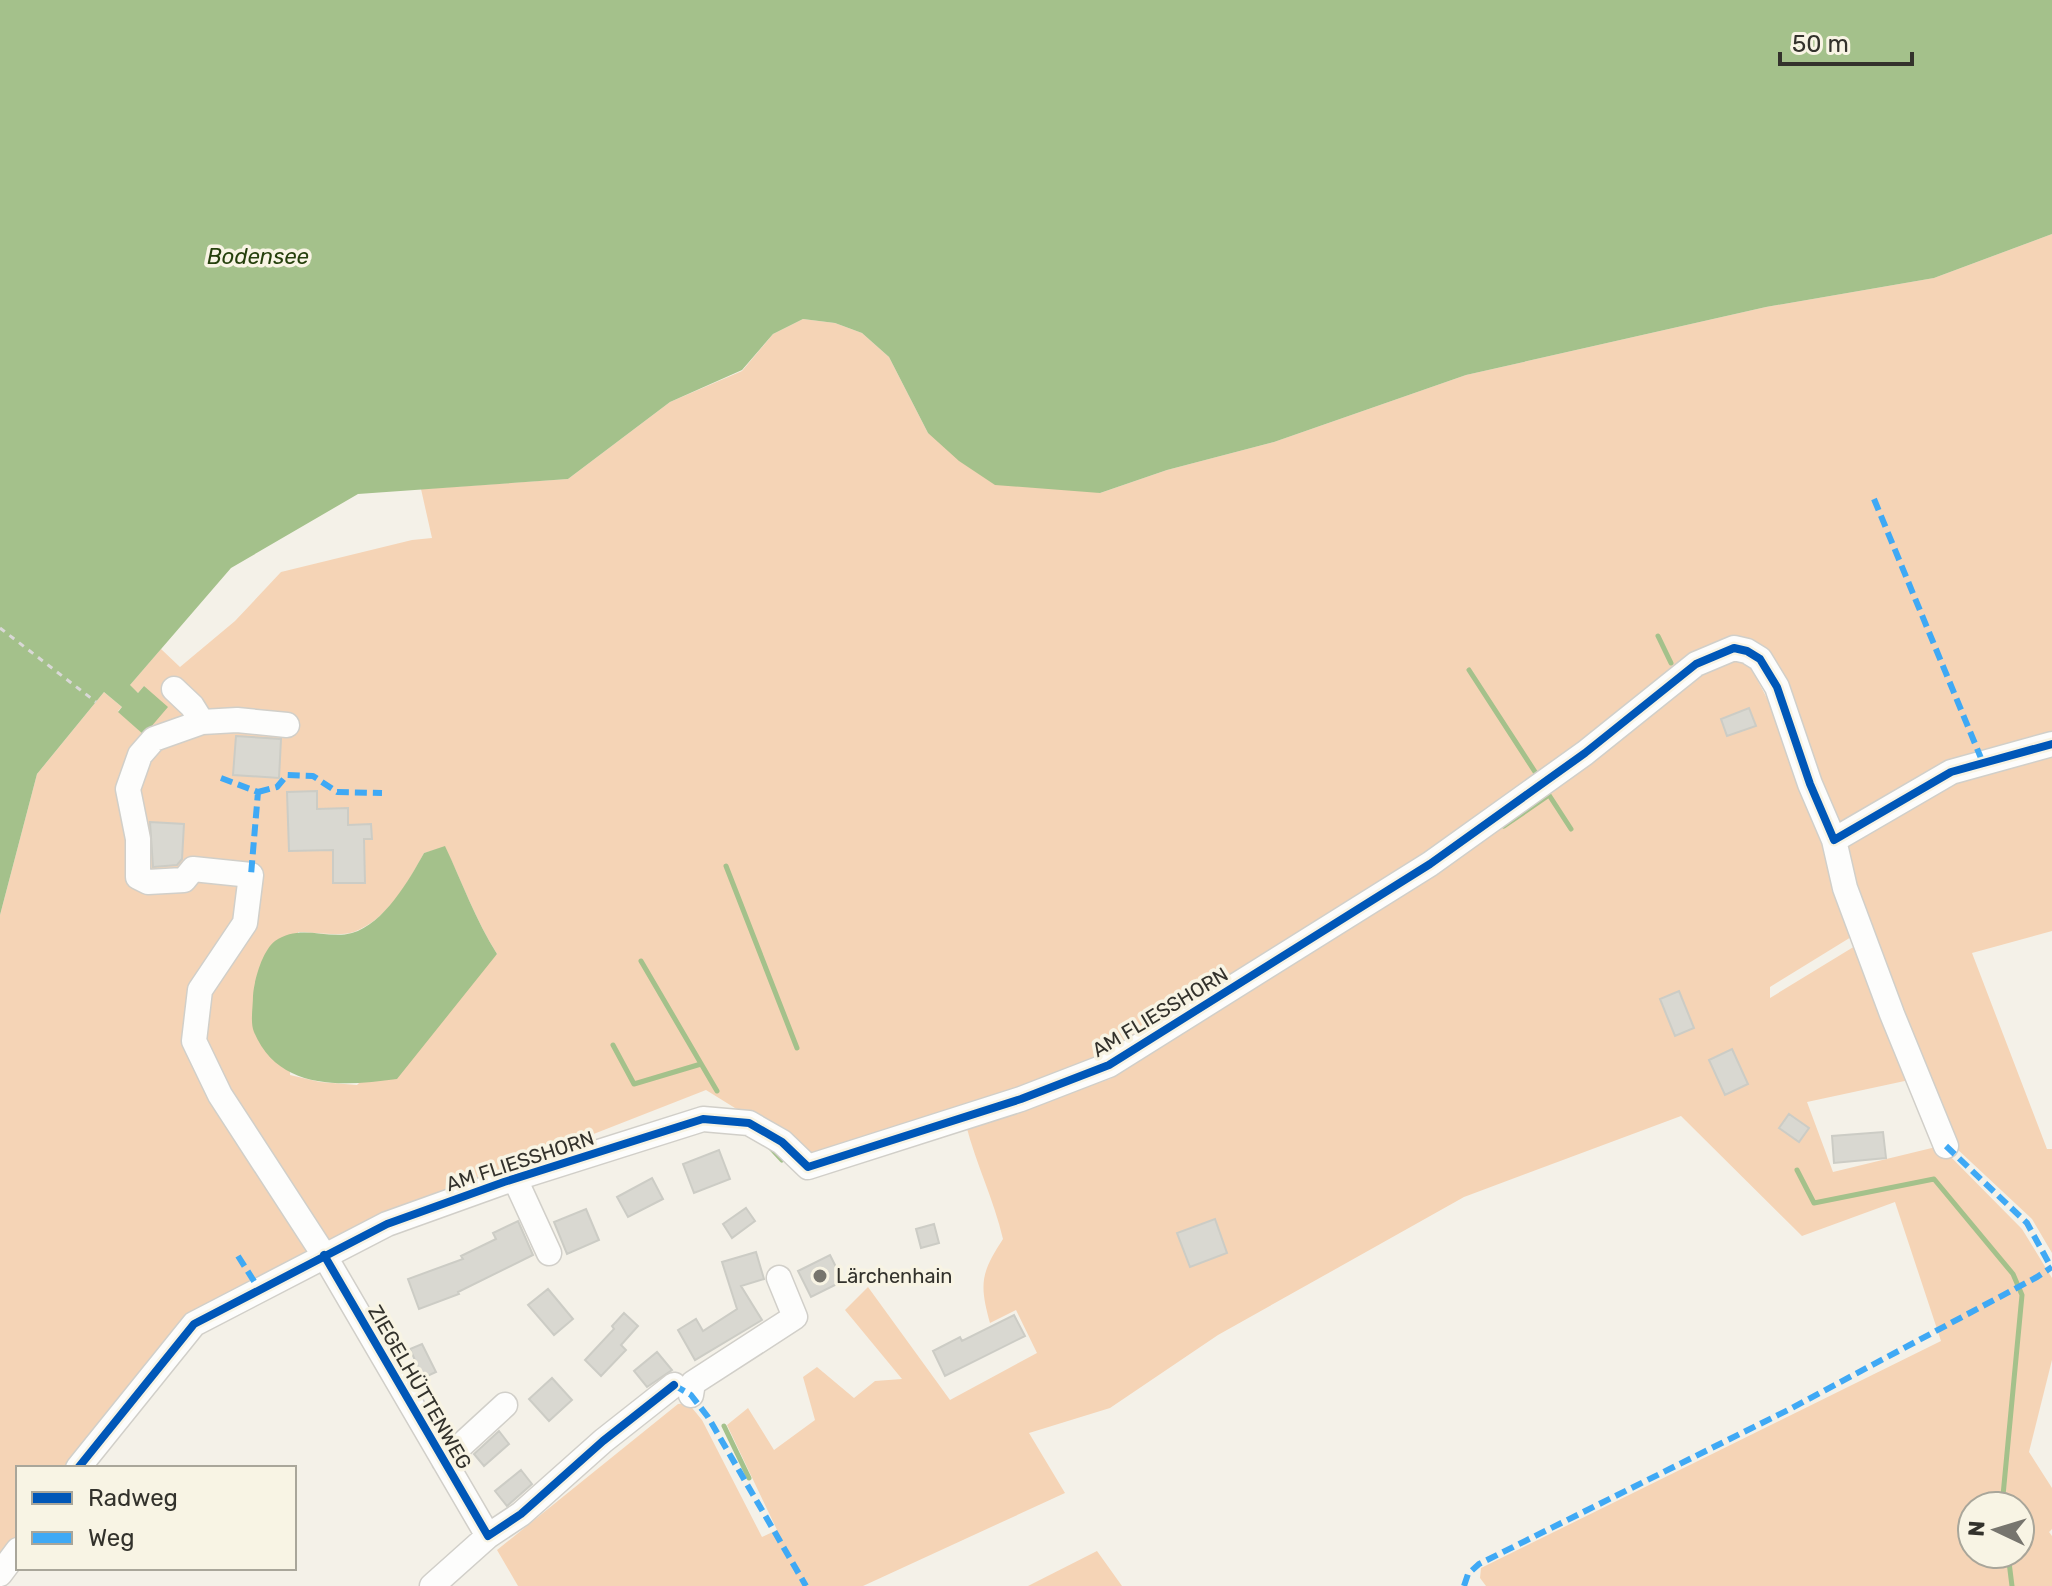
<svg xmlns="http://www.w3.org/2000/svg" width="2052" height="1586" font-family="Rubik,sans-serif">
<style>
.green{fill:#f5d4b6;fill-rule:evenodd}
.water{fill:#a4c18b}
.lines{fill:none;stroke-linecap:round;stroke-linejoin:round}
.stream{stroke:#a4c18b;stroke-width:5}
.building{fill:#d9d8d1;stroke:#ccccc5;stroke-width:2}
.minor-casing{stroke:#d1cfc9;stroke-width:27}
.path{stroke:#d9d8d6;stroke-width:3;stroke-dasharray:6 6;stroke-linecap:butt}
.minor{stroke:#fdfdfc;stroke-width:24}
.quiet{stroke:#3fa9f5;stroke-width:6;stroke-dasharray:12 6;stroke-linecap:butt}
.cycleway-casing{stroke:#f8f4e4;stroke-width:13}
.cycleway{stroke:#0057b8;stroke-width:8}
.poi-dot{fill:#77756e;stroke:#f8f4e4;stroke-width:3}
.labels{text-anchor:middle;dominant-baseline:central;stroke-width:7;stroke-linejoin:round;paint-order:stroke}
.street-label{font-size:20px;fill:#33322c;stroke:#f8f4e4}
.poi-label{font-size:20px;fill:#33322c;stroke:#f8f4e4;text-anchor:start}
.water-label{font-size:22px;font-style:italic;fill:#25400c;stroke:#f8f4e4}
</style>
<rect width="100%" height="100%" fill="#f4f1e8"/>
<path class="green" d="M2052,234V735L1854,822L1830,821L1766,653L1697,662L1672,668L1733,660L1749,664L1770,704L1856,934L1770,987V998L1860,943L1914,1079L1807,1102L1833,1172L1940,1146L2022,1229L2052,1278V1360L2029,1452L2052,1488V1529L2049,1532L2052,1536V1586H1486L1480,1578L1481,1568L1941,1341L1895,1202L1802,1236L1681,1116L1464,1197L1218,1335L1110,1408L1029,1433L1065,1493L863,1586H518L497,1550L678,1404L688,1403L702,1420L762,1537L777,1530L727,1425L748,1408L774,1450L815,1420L803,1377L817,1367L854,1398L875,1381L902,1379L845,1310L868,1287L950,1400L1037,1353L1016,1310L990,1323C979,1283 981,1273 1003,1239C994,1200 976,1164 966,1125L1110,1079L1459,854L1106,1058L812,1156L706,1090L399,1210L188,1322L70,1468H18V1537L0,1562V915L37,774L104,692L122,707L118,711L143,734L144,686L138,693L129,686L161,649L180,667L235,621L281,572L412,540L432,538L421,489L568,479L670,402L742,371L773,334L803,319L835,323L862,333L889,357L928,433L1100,493L1167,470L1274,442L1466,375L1766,307L1934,278ZM445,847C462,882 476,921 497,954L357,1085L320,1082L290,1075L298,932C314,932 339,937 354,932C388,919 408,883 424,853ZM1972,1506H2020V1554H1972Z
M2052,750V931L1972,953L2047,1149H2052V1253L2032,1219L1956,1148L1900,1012L1843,848L1958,775Z
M1097,1551L1122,1586H1028Z"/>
<path class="water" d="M0,0H2052V234L1934,278L1766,307L1466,375L1274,442L1167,470L1100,493L995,485L959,461L928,433L889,357L862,333L835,323L803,319L773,334L742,370L670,402L568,479L358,494L231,568L130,685L138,693L144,686L168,707L144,735L118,712L122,707L104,692L37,774L0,915Z
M445,846C462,882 476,921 497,954L397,1079C345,1086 279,1092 254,1032C250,1023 253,1007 253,996C254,981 262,951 275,941C300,923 327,940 352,933C384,924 409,880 424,853Z"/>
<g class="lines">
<path class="stream" d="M1658,636L1671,663
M1469,670L1539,778
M1504,826L1549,795L1571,829
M726,866L797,1048
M641,961L717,1091
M613,1045L634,1084L701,1064
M769,1146L782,1160
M1797,1170L1814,1203L1934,1179L2013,1274L2022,1295L2002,1506
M724,1426L749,1478
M2008,1554L2012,1586"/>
</g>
<path class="building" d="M1749,708L1756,726L1727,736L1721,719Z
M236,736L281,739L279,778L233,775Z
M317,791V809L348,808V825L371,824L372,839H364L365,883H333V850L289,851L287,792Z
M150,822L184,824L182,859L177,865L153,867Z
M1679,991L1694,1028L1675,1036L1660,999Z
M1732,1049L1748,1084L1725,1095L1709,1060Z
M1789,1114L1809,1128L1799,1142L1779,1128Z
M1883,1132L1886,1158L1834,1163L1832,1136Z
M719,1150L730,1179L694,1193L683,1164Z
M652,1178L663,1199L628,1217L617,1197Z
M746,1208L755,1221L732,1238L723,1224Z
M586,1209L599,1240L567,1254L554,1222Z
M1215,1219L1227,1253L1190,1267L1177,1233Z
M518,1221L533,1255L458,1292L459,1294L419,1309L408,1279L463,1259L461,1256L496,1239L493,1233Z
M934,1224L939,1243L921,1248L916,1229Z
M756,1252L764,1279L741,1286L762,1320L695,1360L678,1330L696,1319L703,1331L737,1309L722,1262Z
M830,1255L843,1281L811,1297L798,1271Z
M548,1289L573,1319L554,1335L528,1305Z
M624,1313L638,1326L621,1345L626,1350L601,1376L585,1360L614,1329L612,1326Z
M1014,1315L1025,1336L945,1376L933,1351L960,1337L962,1341Z
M422,1344L436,1372L423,1378L410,1349Z
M657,1352L672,1370L647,1387L634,1371Z
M552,1378L572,1400L549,1421L529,1399Z
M499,1431L509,1444L484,1466L474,1454Z
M521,1470L532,1484L507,1506L495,1491Z"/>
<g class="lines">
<defs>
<path id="minor" d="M174,689L192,706L202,722L237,720L287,725
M202,722L154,739L140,755L128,789L138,839V877L148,882L184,880L193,869L251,875L245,923L200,990L194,1041L220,1095L324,1255L488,1536
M1834,840L1951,772L2052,744
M515,1179L549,1253
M691,1395L693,1383L795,1317L779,1278
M444,1461L505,1405
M78,1468L194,1324L387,1224L504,1182L703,1119L749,1123L782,1142L808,1167L1021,1099L1109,1065L1430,864L1585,753L1696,664L1734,648L1747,651L1760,659L1777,687L1810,784L1834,840L1845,888L1892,1014L1946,1146
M0,1574L18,1550
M432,1586L488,1536L521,1514L603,1441L674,1385"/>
</defs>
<use href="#minor" class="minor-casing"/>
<path class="path" d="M0,628L96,702"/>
<use href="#minor" class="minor"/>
<path class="quiet" d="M1874,499L1983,763
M221,778L258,792L251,875
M258,792L277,787L287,775L313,776L337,792L382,793
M1946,1146L2027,1223L2051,1267
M238,1256L259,1289
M674,1385L691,1395L708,1417L806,1586
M1464,1586L1468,1574L1479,1564L1788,1410L2037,1277L2052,1267"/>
<defs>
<path id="cycleway" d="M324,1255L488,1536L521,1514L603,1441L674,1385
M78,1468L194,1324L387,1224L504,1182L703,1119L749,1123L782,1142L808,1167L1021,1099L1109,1065L1430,864L1585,753L1696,664L1734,648L1747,651L1760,659L1777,687L1810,784L1834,840L1951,772L2052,744"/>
</defs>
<use href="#cycleway" class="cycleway-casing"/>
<use href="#cycleway" class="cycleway"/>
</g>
<circle class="poi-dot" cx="820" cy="1276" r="8"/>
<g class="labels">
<g class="street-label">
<text transform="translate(1160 1012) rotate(-31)">AM FLIESSHORN</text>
<text transform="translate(520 1161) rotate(-18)">AM FLIESSHORN</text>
<text transform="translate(420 1387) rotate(60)">ZIEGELHÜTTENWEG</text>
</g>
<g class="poi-label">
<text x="836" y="1276">Lärchenhain</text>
</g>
<g class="water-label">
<text x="258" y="256">Bodensee</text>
</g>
</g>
<rect x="16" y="1466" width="280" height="104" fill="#f8f4e4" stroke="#a9a69a" stroke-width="2"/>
<rect x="32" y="1492" width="40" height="12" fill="#0057b8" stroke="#a9a69a" stroke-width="2"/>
<text x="88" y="1506" font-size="24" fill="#33322c">Radweg</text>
<rect x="32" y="1532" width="40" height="12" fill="#3fa9f5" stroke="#a9a69a" stroke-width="2"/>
<text x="88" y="1546" font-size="24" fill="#33322c">Weg</text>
<g transform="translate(1996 1530) rotate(274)"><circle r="38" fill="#f8f4e4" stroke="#a9a69a" stroke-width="2"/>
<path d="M0-6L14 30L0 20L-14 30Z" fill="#77756e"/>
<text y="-12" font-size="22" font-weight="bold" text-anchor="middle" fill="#33322c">N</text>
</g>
<path d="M1780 52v12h132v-12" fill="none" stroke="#33322c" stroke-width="4"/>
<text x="1792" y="52" font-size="24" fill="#33322c" stroke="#f8f4e4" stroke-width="6" paint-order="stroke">50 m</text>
</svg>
